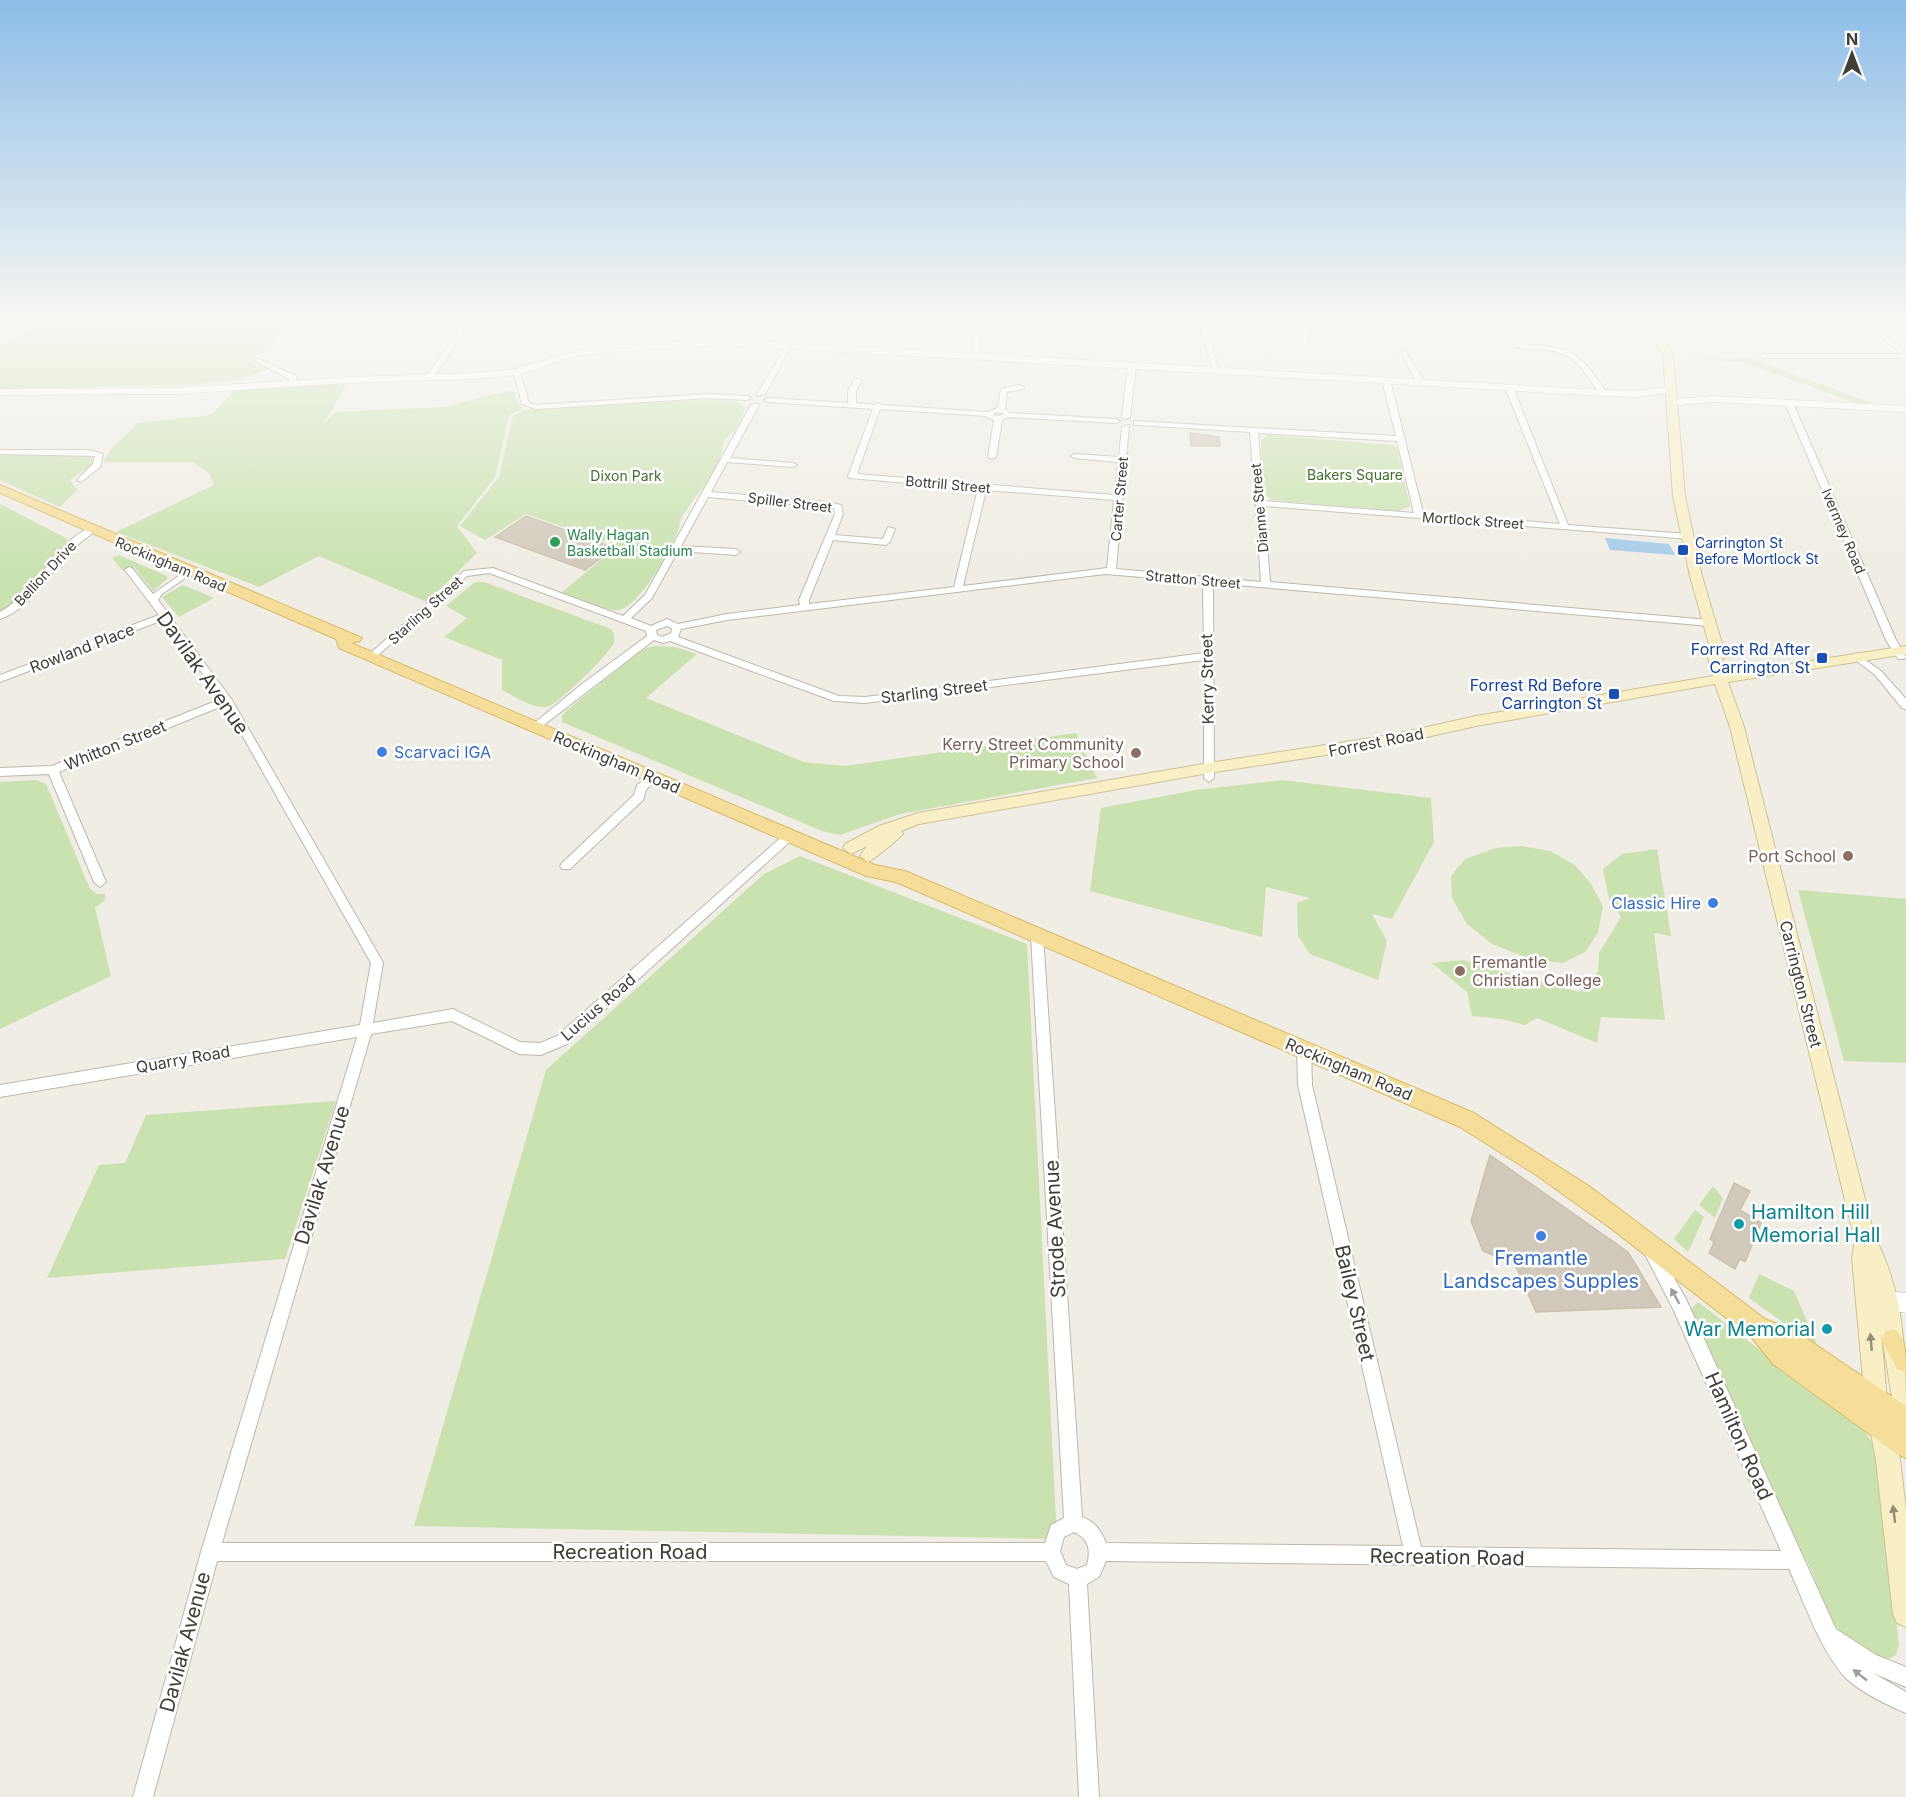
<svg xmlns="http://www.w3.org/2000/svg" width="1906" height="1797" font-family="Inter,sans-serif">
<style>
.green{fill:#cae2b0}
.water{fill:#a5cbe9}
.building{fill:#d1c9bb;stroke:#cbc1af;stroke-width:1.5}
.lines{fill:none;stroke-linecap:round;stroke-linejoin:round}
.minor-casing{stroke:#beb8ab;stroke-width:2}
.tertiary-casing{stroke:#beb8ab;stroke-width:1}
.secondary-casing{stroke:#cdc197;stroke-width:2}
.primary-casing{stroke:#d8bb6a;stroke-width:2}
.minor{fill:#fff;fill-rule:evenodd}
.tertiary{fill:#fff;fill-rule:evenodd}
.secondary{fill:#f9efc5;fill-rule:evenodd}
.primary{fill:#f5de99;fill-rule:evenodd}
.oneway{fill:#a09e9a}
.oneway2{fill:#948d76}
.leisure-dot{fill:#2e9e5b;stroke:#fff;stroke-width:2}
.transit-dot{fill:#1a4fb4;stroke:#fff;stroke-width:2}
.shop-dot{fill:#3f7fe0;stroke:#fff;stroke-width:2}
.education-dot{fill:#8d6e63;stroke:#fff;stroke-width:2}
.culture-dot{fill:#0f9aa8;stroke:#fff;stroke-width:2}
.labels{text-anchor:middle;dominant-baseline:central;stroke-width:5;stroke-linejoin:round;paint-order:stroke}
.far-park-label{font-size:14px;fill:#446e2e;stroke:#fff}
.far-street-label{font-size:14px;fill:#423d35;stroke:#fff}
.far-leisure-label{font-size:14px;fill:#27864d;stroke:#fff;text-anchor:start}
.far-transit-label{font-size:14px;fill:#164399;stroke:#fff;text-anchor:start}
.street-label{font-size:16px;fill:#423d35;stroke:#fff}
.transit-label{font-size:16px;fill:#164399;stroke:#fff;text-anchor:end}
.education-label{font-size:16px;fill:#785e54;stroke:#fff;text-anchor:end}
.shop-label{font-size:16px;fill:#366cbe;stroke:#fff;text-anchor:start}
.near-street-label{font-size:20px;fill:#423d35;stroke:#fff}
.near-culture-label{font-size:20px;fill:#0d838f;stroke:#fff;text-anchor:start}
.near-shop-label{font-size:20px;fill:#366cbe;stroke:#fff}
</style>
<rect width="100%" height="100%" fill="#f0ede4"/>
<path class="green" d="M36,322H292L260,355L247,361L269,369L238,380L188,385L0,389V342H10Z
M1334,322H1382L1387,330L1337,327Z
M1745,356L1877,405L1859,404L1740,361L1684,360L1735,359Z
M346,384L323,425L335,412L444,407L513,390L518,405L524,408L509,415L495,477L457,526L477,553L427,602L319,556L259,587L116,532L214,485L209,473L193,462H103L113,447L138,423L211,415L236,389Z
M721,399L738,402L746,409L736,429L724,440C722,469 698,492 683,515C680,519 680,524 679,528C672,548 639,608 618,610C606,611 574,597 561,593L618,546L526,514L485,540L460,526L499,477L513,416L525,410Z
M1268,435L1393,445L1397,448L1410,506L1399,511L1271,500L1264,493L1261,440Z
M0,454H85L95,459L88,468L70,480L77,490L60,507L0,480Z
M0,504L68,539C60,561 21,600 0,612Z
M119,555L167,576V579L153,591L134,567L123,571L112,558Z
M475,582H484L611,629C614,633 615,637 614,642C611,653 559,703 549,706C534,711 515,696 502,690V660L444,637L467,618L446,606Z
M183,585L214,598L179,617L162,597Z
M654,646L675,647L697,654L646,698L804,762L845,766L1076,733L1097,778L900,814L840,835L822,831L562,722V716L567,710L643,649Z
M36,780L46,784L90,889L97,894H105V900L95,908L111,976L0,1029V782Z
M1282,780L1431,798L1434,842L1392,919L1372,914L1387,941L1378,980L1310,954L1298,936L1297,903L1310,898L1266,887L1262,937L1090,891L1101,808L1196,790Z
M1521,846L1550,851L1575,865L1591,884L1603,906L1598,933L1585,952L1563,963L1530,959L1492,944L1467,924L1452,898L1451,876L1465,859L1496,848Z
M1657,849L1671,936L1654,933L1665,1020L1601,1017L1597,1043L1537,1018L1525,1025L1502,1019L1472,1016L1467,992L1432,963L1463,960L1579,992L1598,971L1599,953L1621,917L1609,899L1603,869L1622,854Z
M800,856L1027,944L1057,1539L414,1526L546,1070L764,874Z
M1798,890L1906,899V1063L1844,1061Z
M336,1101L285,1259L47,1278L99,1165L125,1163L146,1115Z
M1713,1186L1723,1198L1715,1218L1699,1205Z
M1695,1210L1704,1217L1688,1252L1674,1239Z
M1759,1274L1794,1291L1818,1347L1749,1298Z
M1698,1302L1864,1431L1875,1446L1899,1645L1896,1655L1884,1661C1874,1655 1861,1650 1851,1642C1821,1619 1820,1573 1796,1545L1691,1309Z"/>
<path class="water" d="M1605,538L1669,544L1675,555L1610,550Z"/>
<path class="building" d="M1190,433L1219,437L1220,446H1191Z
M526,516L615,548L585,570L495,537Z
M1490,1155L1628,1252L1661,1307L1536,1312L1515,1264L1483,1251L1471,1221Z
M1734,1183L1750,1191L1740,1210L1761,1223L1745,1262L1740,1259L1735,1269L1709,1253L1714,1242L1710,1239Z"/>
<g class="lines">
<defs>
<path id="minor" d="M347,322H354L369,327L460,328L465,322H471L432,380H429L425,378L458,332C434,332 361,337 347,322Z
M974,322H980V357L977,359L974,357Z
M1199,322H1205L1219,371L1213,370Z
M1298,322H1304L1310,334L1307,346L1302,345L1304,334Z
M1862,322H1869L1906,351V358H1763L1760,356L1763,354H1902Z
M1517,344C1570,347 1577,348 1607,393L1600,395C1587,374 1575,353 1548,350C1537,349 1526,349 1515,347V345Z
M787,345L792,346L765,394L758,396L757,394Z
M1401,351H1405L1425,382L1424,384H1418L1400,352Z
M255,359H259L296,376L297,383L290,385L289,379L255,361Z
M1132,364L1136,366L1130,417L1126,419L1122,417L1128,366Z
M513,370L520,372L529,403L536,405L709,394L747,396L751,398L747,400L709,398L536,409L522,404Z
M855,378L862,380L856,391V403L875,405L878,403L882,405L987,412L998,408L1001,389L1020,385L1024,387L1023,389L1007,392L1005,409L1010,413L1116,419L1120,421L1116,423L1009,417L1002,420L996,457L992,459L988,457L994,420L985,416L880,409L857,474L1115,495L1118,462L1075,458L1071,456L1075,454L1119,457L1122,427L1129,425L1116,569L1261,582L1256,505L1254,503L1255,501L1250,432L1137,425H1134V421L1396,436L1382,380L1386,378L1390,380L1423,513L1560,524L1505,387L1512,385L1568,525L1688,534L1691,535V539L1264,506L1270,582L1710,620L1715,623L1710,626L1213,583L1214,778L1209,782L1204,778V660L865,703L834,701L670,641L663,643L654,640L536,731L531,727L532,725L582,684L647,636L646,631L489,573L467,576L375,658L372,659L367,656L464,571L493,568L623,616L645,595L751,405L755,403L759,405L730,458L793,463L797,465L793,467L727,462L711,492L828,502L841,505L843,514L835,535L883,539L888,527L895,529L890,542L886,545L833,540L809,600V604L954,587L978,489L849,478L848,476L873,409L768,402L764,400L768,398L848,403V391ZM996,412L1003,413L1004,414L998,416L993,415ZM1258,433L1397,441L1414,513L1264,501ZM986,490L1114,500L1107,568L963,586ZM708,497L834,508L835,514L799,600L800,605L727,614L678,624L667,619L651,626L631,618L652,598L678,551L736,555L740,552L736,549L681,546ZM1105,574L1203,582L1204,653L865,697L839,696L678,637L681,629L727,620ZM667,626L672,628L671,633L662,637L657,635L656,630Z
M1786,401L1793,403L1896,640L1906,657L1904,659H1898L1886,640L1785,403Z
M0,450H89L103,454L100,467L81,482L77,480L93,464L95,456L0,454Z
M91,527L94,528V532C85,539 76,545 69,554C48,576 30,609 0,619V612C36,592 57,541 91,527Z
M129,567L132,568L153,594L187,570H193L194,572L162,594L158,600L232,700L381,959L383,963L373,1023L453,1009L520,1042L540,1043L557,1036L786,833H794L796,836L567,1044L541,1055L519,1054L452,1021L371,1034L222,1543H1045L1051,1525L1064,1518L1031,936L1033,933H1041L1043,936L1082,1517C1095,1522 1101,1530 1106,1543L1403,1546L1298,1085L1297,1049L1299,1045L1304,1043L1309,1045L1311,1049L1312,1085L1421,1547L1781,1551L1674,1311L1647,1258L1644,1253L1647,1248L1652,1245L1657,1248L1686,1299L1834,1625L1836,1629L1876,1655L1906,1667V1687L1873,1673L1906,1692V1713C1887,1705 1856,1690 1842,1674C1818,1644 1805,1604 1789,1569L1106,1561L1099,1577L1087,1584L1099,1797H1079L1069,1584L1054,1577L1046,1561H217L153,1797H133L201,1552L357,1037L0,1097V1085L360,1025L371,963L225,705L59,772L106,882L100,887L94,882L49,774L0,776V768L52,766L221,699L163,620L0,682V675L159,615L125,570ZM1074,1532C1089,1539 1091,1550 1087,1565L1077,1569L1066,1565L1060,1551L1064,1537Z
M1856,653L1881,671L1906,699V709L1902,708L1875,675L1853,658L1851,656Z
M652,774L657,778L646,790L643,800L570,869H562L560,866L562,863L634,795L637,785Z"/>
<path id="tertiary" d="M723,339L1603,390L1636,391L1669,387L1674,390L1669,393L1636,397L1603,396L723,345L608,352L576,356L516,375L476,379L350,383L175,394L0,395V389L175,388L350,377L476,373L515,369L575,351L608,346Z
M1713,396L1906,406V412L1713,402L1679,405L1674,402L1679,399Z
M1886,1291L1906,1293V1313L1879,1308L1876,1301L1879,1294Z"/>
<path id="secondary" d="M1644,322H1652L1673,354L1685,496L1702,576L1723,647L1731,655L1722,659L1726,674L1906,646V654L1728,682L1744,727L1875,1238C1905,1293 1906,1358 1906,1420L1898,1416L1894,1408L1881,1332L1887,1401L1900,1460L1906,1510V1627L1897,1623L1893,1614L1876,1460L1865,1401L1852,1258L1855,1241L1730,727L1715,684L1476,726L1391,745L1209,773L919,824L901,831L903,834C901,837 872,861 868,862L860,856L867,846L851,854L843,848L845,844L879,826L918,813L1209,763L1391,735L1476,716L1713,676L1707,654L1710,648L1690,576L1673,496L1663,354Z"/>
<path id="primary" d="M0,485L362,638L360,641L351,643L875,865L905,871L1474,1113L1589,1186L1765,1319L1797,1332L1906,1406V1458L1897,1454L1773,1364L1752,1338L1609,1227L1536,1175L1460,1127L896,882L866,876L339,648L336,639L0,493Z
M1894,1329C1906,1336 1906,1356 1906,1372L1897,1369L1882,1341L1885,1332Z"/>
</defs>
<use href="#minor" class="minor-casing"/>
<use href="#tertiary" class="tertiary-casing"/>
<use href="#secondary" class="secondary-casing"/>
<use href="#primary" class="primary-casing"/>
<use href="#minor" class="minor"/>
<use href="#tertiary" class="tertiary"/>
<use href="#secondary" class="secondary"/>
<use href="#primary" class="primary"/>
</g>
<defs><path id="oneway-solid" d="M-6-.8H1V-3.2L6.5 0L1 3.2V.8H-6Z" transform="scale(1.5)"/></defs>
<g class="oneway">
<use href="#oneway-solid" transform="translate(1675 1296) rotate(-119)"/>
<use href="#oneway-solid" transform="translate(1860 1675) rotate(-142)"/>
</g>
<g class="oneway2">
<use href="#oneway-solid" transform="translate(1871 1342) rotate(-95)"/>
<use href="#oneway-solid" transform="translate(1894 1514) rotate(-97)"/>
</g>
<linearGradient id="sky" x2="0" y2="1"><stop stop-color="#8dbde8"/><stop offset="0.56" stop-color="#f8f7f3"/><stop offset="1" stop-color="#f8f7f3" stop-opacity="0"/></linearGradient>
<rect width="1906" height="573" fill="url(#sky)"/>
<circle class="leisure-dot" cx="555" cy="542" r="6"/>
<g class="transit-dot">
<rect x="1677" y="544" width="12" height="12" rx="3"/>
<rect x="1816" y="652" width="12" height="12" rx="3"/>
<rect x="1608" y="688" width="12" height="12" rx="3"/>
</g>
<g class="shop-dot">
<circle cx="382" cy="752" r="6"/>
<circle cx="1713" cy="903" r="6"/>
<circle cx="1541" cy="1236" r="6"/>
</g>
<g class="education-dot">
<circle cx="1136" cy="753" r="6"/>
<circle cx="1848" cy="856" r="6"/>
<circle cx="1460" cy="971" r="6"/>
</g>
<g class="culture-dot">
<circle cx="1739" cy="1224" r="6"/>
<circle cx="1827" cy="1329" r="6"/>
</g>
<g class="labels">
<g class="far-park-label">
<text x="1355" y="474">Bakers Square</text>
<text x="626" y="475">Dixon Park</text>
</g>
<g class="far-street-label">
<text transform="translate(948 484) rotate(5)">Bottrill Street</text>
<text transform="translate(1119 499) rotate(-85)">Carter Street</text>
<text transform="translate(790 502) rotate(7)">Spiller Street</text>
<text transform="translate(1259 508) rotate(-95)">Dianne Street</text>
<text transform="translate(1473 520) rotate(4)">Mortlock Street</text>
<text transform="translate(1844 531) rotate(67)">Ivermey Road</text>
<text transform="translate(171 564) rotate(23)">Rockingham Road</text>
<text transform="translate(45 573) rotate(-47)">Bellion Drive</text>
<text transform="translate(1193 579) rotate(5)">Stratton Street</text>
<text transform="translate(425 610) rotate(-42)">Starling Street</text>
</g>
<g class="far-leisure-label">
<text x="567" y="534">Wally Hagan<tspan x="567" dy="16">Basketball Stadium</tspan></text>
</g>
<g class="far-transit-label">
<text x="1695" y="542">Carrington St<tspan x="1695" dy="16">Before Mortlock St</tspan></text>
</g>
<g class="street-label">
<text transform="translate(82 648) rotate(-21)">Rowland Place</text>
<text transform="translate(1207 679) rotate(-91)">Kerry Street</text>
<text transform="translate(934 691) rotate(-7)">Starling Street</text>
<text transform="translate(1376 742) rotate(-11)">Forrest Road</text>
<text transform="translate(115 745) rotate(-22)">Whitton Street</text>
<text transform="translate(617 762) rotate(23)">Rockingham Road</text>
<text transform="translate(1801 984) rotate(76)">Carrington Street</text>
<text transform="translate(598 1007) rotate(-41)">Lucius Road</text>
<text transform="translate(183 1059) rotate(-10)">Quarry Road</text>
<text transform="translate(1349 1069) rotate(23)">Rockingham Road</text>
</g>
<g class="transit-label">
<text x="1810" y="649">Forrest Rd After<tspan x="1810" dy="18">Carrington St</tspan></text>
<text x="1602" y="685">Forrest Rd Before<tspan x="1602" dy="18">Carrington St</tspan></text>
</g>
<g class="education-label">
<text x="1124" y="744">Kerry Street Community<tspan x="1124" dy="18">Primary School</tspan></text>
<text x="1836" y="856">Port School</text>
<text x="1472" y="962" text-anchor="start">Fremantle<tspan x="1472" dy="18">Christian College</tspan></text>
</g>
<g class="shop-label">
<text x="394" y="752">Scarvaci IGA</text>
<text x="1701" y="903" text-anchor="end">Classic Hire</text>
</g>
<g class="near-street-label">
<text transform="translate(203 673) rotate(55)">Davilak Avenue</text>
<text transform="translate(322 1175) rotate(-73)">Davilak Avenue</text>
<text transform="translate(1055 1229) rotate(-93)">Strode Avenue</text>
<text transform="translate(1355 1303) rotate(77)">Bailey Street</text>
<text transform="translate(1739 1436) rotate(66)">Hamilton Road</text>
<text x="630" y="1552">Recreation Road</text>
<text transform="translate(1447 1557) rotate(1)">Recreation Road</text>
<text transform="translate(185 1642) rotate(-75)">Davilak Avenue</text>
</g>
<g class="near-culture-label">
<text x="1751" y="1212">Hamilton Hill<tspan x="1751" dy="23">Memorial Hall</tspan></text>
<text x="1815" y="1329" text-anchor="end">War Memorial</text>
</g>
<g class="near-shop-label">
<text x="1541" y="1258">Fremantle<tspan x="1541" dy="23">Landscapes Supples</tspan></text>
</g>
</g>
<g transform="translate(1852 54)" stroke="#ffffff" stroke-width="4.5" paint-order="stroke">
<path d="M0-4.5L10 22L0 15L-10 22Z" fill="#423d35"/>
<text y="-9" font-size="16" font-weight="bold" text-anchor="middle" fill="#423d35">N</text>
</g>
</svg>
